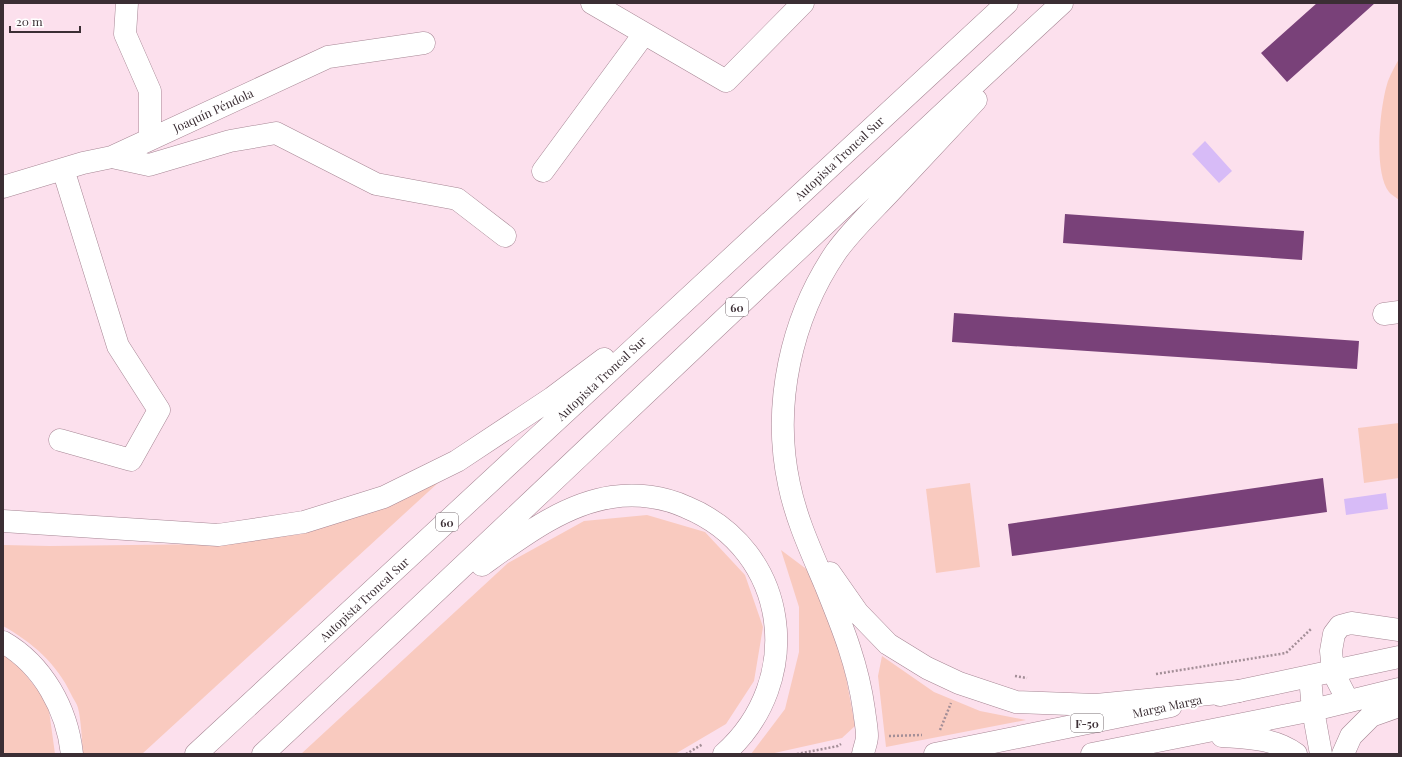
<svg xmlns="http://www.w3.org/2000/svg" width="1402" height="757" font-family="'Playfair Display',serif">
<style>
.green{fill:#f9cabf}
.water{fill:#d7bbf7}
.building{fill:#794179}
.lines{fill:none;stroke-linecap:round;stroke-linejoin:round}
.minor-casing{stroke:#a68694;stroke-width:23}
.major-casing{stroke:#a68694;stroke-width:23}
.highway-casing{stroke:#a68694;stroke-width:23}
.path{stroke:#a38e97;stroke-width:2.5;stroke-dasharray:2 2;stroke-linecap:butt}
.minor{stroke:#fff;stroke-width:22}
.major{stroke:#fff;stroke-width:22}
.highway{stroke:#fff;stroke-width:22}
.labels{text-anchor:middle;dominant-baseline:central;stroke-width:4;stroke-linejoin:round;paint-order:stroke}
.shield{fill:#fff;stroke:#766d71;stroke-width:1}
.shield-label{font-size:11px;font-weight:bold;fill:#3b2e34}
.street-label{font-size:12px;fill:#3b2e34;stroke:#fff}
</style>
<rect width="100%" height="100%" fill="#fce0ed"/>
<path class="green" d="M1399,59V200C1396,197 1391,195 1389,192C1373,172 1380,105 1388,81C1391,73 1395,66 1399,59Z
M1399,423V478L1364,483L1358,428Z
M439,482L142,754H83C82,741 81,719 78,708C77,703 73,699 71,694C57,664 32,642 3,626V545L50,546L214,544L302,534Z
M970,483L980,567L936,573L926,489Z
M647,515L705,532L745,575L763,627L754,681L726,724L675,754H301L508,563L584,521Z
M781,550L813,574L836,635L846,677L855,726L842,738L770,754H751L785,709L799,652V607Z
M3,652L10,655L48,703L55,754H3Z
M882,656L934,692L980,711L1026,720L886,747L878,676Z"/>
<path class="water" d="M1205,141L1232,171L1219,183L1192,154Z
M1386,493L1388,509L1346,515L1344,499Z"/>
<path class="building" d="M1317,3H1375L1287,82L1261,53Z
M1065,214L1304,231L1302,260L1063,243Z
M954,313L1359,341L1357,369L952,342Z
M1323,478L1327,512L1012,556L1008,524Z"/>
<g class="lines">
<defs>
<path id="minor" d="M127,3L125,34L150,91V139
M592,3L726,81L803,3
M112,157L149,165L230,141L276,133L376,184L457,199L505,236
M543,171L644,34
M3,187L83,163L112,157L328,57L424,43
M1384,314L1399,312
M60,440L131,460L159,410L118,346L63,169
M1310,677L1313,710L1321,754"/>
<path id="major" d="M1220,695L1399,657
M1348,701L1333,672L1331,651L1334,634L1340,626L1351,623L1399,630
M1222,736C1248,738 1275,738 1296,754
M935,754L1171,706
M1092,754L1313,710L1399,689
M1343,754L1351,736L1371,716L1399,706"/>
<path id="highway" d="M3,521L218,535L304,522L384,497L457,461L552,398L604,359
M482,565C521,537 564,504 612,497C637,493 664,497 686,507C790,550 806,681 724,754
M830,573L858,613L888,644L927,668L959,683L1016,702L1096,705L1239,691
M3,642C43,665 67,709 72,754
M196,754L1007,3
M263,754C530,505 793,251 1062,3
M863,754C864,748 867,742 867,736C867,728 865,719 864,710C858,665 842,626 825,584C811,551 796,519 789,484C772,405 791,318 836,252C851,231 870,213 888,194C917,163 946,132 976,100"/>
</defs>
<use href="#minor" class="minor-casing"/>
<use href="#major" class="major-casing"/>
<use href="#highway" class="highway-casing"/>
<path class="path" d="M1156,674L1286,653L1311,629
M1015,676L1027,678
M940,730L951,703
M889,736L922,735
M686,754L703,744
M797,754L838,746L841,744"/>
<use href="#minor" class="minor"/>
<use href="#major" class="major"/>
<use href="#highway" class="highway"/>
</g>
<g class="labels">
<g class="shield">
<rect x="726" y="298" width="22" height="18" rx="3"/>
<rect x="436" y="513" width="22" height="18" rx="3"/>
<rect x="1071" y="714" width="32" height="18" rx="3"/>
</g>
<g class="shield-label">
<text x="737" y="307">60</text>
<text x="447" y="522">60</text>
<text x="1087" y="723">F-50</text>
</g>
<g class="street-label">
<text transform="translate(213 110) rotate(-25)">Joaquín Péndola</text>
<text transform="translate(839 158) rotate(-43)">Autopista Troncal Sur</text>
<text transform="translate(601 378) rotate(-43)">Autopista Troncal Sur</text>
<text transform="translate(364 599) rotate(-43)">Autopista Troncal Sur</text>
<text transform="translate(1167 706) rotate(-12)">Marga Marga</text>
</g>
</g>
<rect width="1402" height="757" fill="none" stroke="#3b2e34" stroke-width="8"/>
<path d="M10 26v6h70v-6" fill="none" stroke="#3b2e34" stroke-width="2"/>
<text x="16" y="26" font-size="12" fill="#3b2e34" stroke="#ffffff" stroke-width="3" paint-order="stroke">20 m</text>
</svg>
